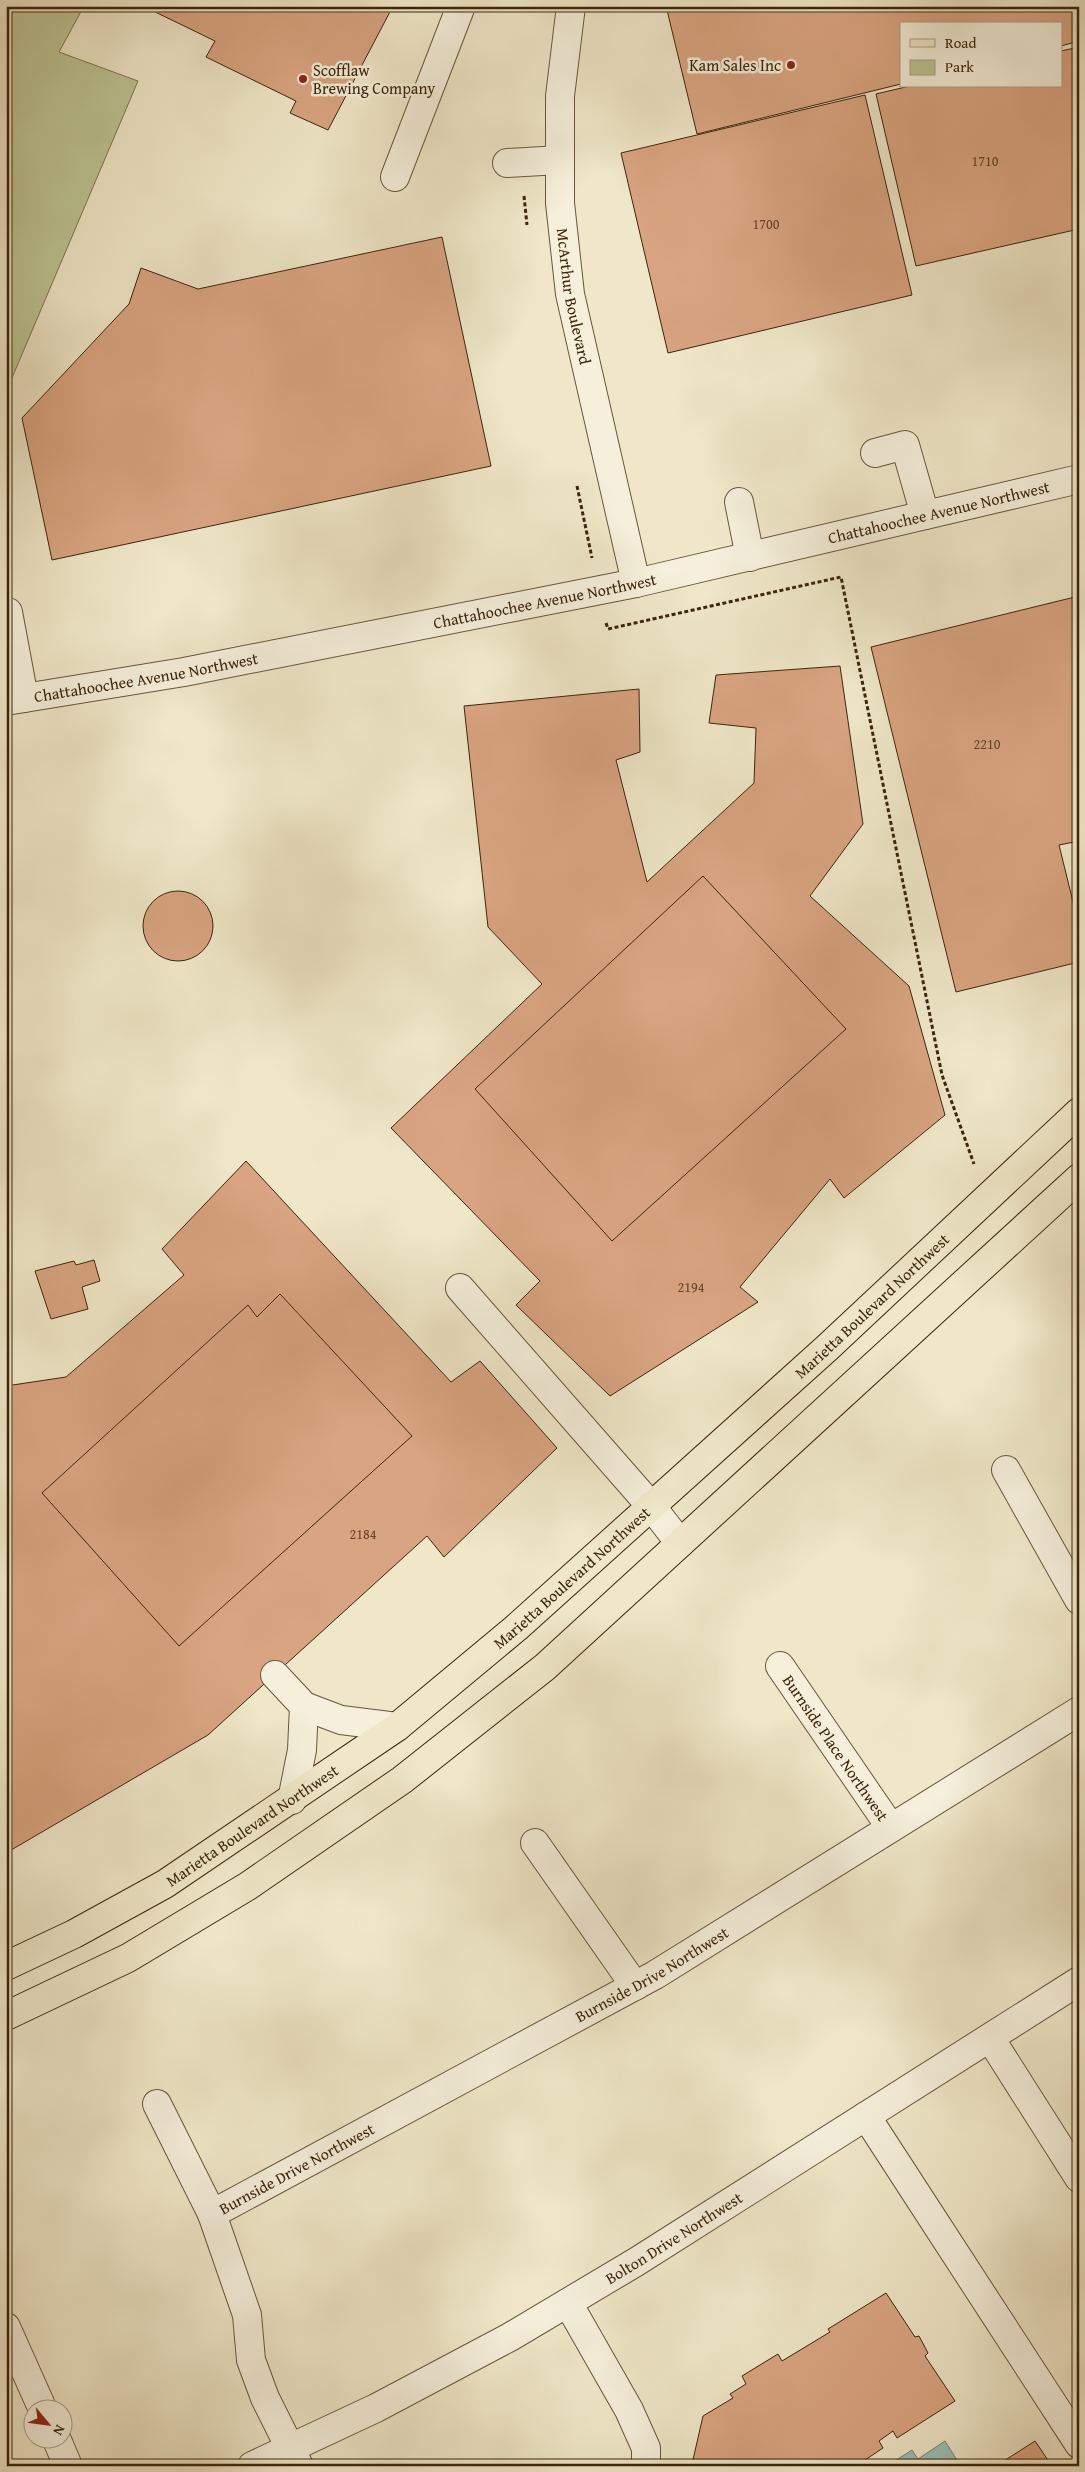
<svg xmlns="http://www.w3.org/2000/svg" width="1085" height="2472" font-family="'Gentium Book Plus',serif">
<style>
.green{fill:#bdc493;stroke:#7c744e}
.water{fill:#9abfb7;stroke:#748172}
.building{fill:#d9a481;stroke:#3c250a}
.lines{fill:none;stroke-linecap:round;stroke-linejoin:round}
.minor-casing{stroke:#69563a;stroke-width:30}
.major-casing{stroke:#3c250a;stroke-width:30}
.path{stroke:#3c250a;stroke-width:3;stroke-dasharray:4 2.5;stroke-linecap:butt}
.minor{stroke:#f5efdb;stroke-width:28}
.major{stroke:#efe7c8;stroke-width:28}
.poi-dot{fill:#8f2418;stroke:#f5efdb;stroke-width:2}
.labels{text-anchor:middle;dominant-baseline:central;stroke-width:5;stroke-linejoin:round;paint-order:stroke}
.number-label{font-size:14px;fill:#634528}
.poi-label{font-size:16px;fill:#3c250a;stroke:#f5efdb;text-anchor:end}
.street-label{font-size:16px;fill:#3c250a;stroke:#f5efdb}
</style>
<rect width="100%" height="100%" fill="#efe7c8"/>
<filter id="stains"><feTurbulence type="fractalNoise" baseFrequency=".004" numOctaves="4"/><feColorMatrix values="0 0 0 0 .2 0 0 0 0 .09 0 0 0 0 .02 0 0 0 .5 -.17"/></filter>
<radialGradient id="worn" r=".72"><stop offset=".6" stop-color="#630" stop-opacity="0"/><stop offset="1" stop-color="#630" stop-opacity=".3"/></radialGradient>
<path class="green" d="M6,6H84L59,52L138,81L6,392Z"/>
<path class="water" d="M945,2441L957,2460L947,2466H887L912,2450L918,2459Z"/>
<path class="building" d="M148,6H393L328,130L290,113L296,101L206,57L215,41L147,8Z
M666,6H1079V41L1061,46V24H901V84L697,134Z
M1079,47V229L916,266L876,94L910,86H1061V51Z
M865,95L912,295L668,353L621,153Z
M442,237L491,466L52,560L22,418L129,304L141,268L198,289Z
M1079,596V841L1059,845L1075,910L1079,909V962L956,992L871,647Z
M840,666L863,824L810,896L909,986L945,1115L844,1198L830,1179L740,1287L758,1302L610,1396L516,1305L540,1281L391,1128L542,984L488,927L464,706L639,689L640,752L616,760L647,882L754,783L756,728L709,723L716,675Z
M703,876L846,1029L612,1241L475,1089Z
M143 926a35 35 0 1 1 70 0a35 35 0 1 1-70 0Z
M246,1161L451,1382L480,1361L557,1448L444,1557L427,1536L208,1735L6,1853V1386L66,1377L184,1275L162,1249Z
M94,1260L100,1281L82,1287L88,1309L51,1319L35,1271L74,1261L76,1265Z
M280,1294L412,1436L179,1646L42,1493L248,1305L257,1317Z
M886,2293L915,2337L919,2336L928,2353L925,2356L955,2401L897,2438L893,2431L879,2441L883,2448L856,2466H686V2464H692L703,2416L733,2398L730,2394L746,2384L742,2376L778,2354L782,2361L830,2332L828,2329Z
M1035,2441L1052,2466H996Z"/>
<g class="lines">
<defs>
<g id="minor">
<path id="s1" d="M571,6L560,96V203L570,294L636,583"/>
<path d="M507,163L560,160"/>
<path d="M395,177L461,6"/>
<path d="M875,453L905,445L925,515"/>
<path d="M739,502L750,557"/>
<path d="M8,612L24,698"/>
<path id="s2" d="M6,701L184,672L636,583L1079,479"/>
<path d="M460,1288L651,1506L680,1543"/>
<path d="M1006,1470L1079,1600"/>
<path id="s3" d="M780,1666L891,1828"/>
<path d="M275,1675L304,1706L341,1720L397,1727"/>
<path d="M292,1800L302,1750L304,1706"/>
<path d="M535,1843L635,1986"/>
<path d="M990,2038L1079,2178"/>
<path d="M157,2104L212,2214L247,2315L251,2360L265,2398L299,2466"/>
<path d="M866,2116L1079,2444"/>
<path id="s4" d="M212,2214L655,1975L1079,1711"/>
<path d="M568,2303L629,2410L646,2448V2466"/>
<path d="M6,2327L43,2410"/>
<path d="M57,2440L68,2466"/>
<path id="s5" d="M252,2466L376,2408L510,2337L636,2262L1079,1981"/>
</g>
<g id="major">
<path id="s6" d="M6,1966L74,1934L165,1884L397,1727L516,1628L827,1348L1079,1112"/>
<path d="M6,2016L128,1958L248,1886L402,1780L545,1667L1079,1178"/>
</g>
</defs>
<use href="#minor" class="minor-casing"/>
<use href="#major" class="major-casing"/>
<path class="path" d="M524,196L527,225
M577,486L592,558
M606,623L608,629L841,577L942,1075L974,1164"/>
<use href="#minor" class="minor"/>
<use href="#major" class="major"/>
</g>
<g class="poi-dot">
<circle cx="791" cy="65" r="5"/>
<circle cx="303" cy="79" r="5"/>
</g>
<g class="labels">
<g class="number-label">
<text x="985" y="161">1710</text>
<text x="766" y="224">1700</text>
<text x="987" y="744">2210</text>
<text x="691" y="1287">2194</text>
<text x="363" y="1534">2184</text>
</g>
<g class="poi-label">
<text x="781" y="65">Kam Sales Inc</text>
<text x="313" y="70" text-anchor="start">Scofflaw<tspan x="313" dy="18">Brewing Company</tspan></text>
</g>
<g class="street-label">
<text stroke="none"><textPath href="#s1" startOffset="292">McArthur Boulevard</textPath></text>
<text stroke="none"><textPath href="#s2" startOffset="952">Chattahoochee Avenue Northwest</textPath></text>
<text stroke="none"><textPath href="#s2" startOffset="548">Chattahoochee Avenue Northwest</textPath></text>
<text stroke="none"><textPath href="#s2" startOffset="142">Chattahoochee Avenue Northwest</textPath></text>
<text stroke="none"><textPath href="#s6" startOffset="1094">Marietta Boulevard Northwest</textPath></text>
<text stroke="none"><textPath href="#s6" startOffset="689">Marietta Boulevard Northwest</textPath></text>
<text stroke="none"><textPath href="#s3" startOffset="99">Burnside Place Northwest</textPath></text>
<text stroke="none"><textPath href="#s6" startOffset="284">Marietta Boulevard Northwest</textPath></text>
<text stroke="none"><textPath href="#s4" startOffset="501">Burnside Drive Northwest</textPath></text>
<text stroke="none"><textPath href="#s4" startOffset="96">Burnside Drive Northwest</textPath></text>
<text stroke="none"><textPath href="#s5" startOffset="480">Bolton Drive Northwest</textPath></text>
</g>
</g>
<rect width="1085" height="2472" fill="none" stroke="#efe7c8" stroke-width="25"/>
<rect x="8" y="8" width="1070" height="2457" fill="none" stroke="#3c250a" stroke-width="2.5"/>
<rect x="12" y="12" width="1060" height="2447" fill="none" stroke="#3c250a"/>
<rect x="900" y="22" width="162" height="65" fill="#f5efdb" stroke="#ab9e87"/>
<rect x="910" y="39" width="25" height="8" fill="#efe7c8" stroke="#ab9e87"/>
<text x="945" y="48" font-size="15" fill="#3c250a">Road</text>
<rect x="910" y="60" width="25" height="15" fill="#bdc493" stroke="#ab9e87"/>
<text x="945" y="72" font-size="15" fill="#3c250a">Park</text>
<g transform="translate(48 2424) rotate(119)"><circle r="24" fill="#f5efdb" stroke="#ab9e87"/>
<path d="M0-4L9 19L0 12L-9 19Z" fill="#8f2418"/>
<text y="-8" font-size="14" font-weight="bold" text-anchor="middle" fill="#3c250a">N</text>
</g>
<rect width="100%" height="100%" filter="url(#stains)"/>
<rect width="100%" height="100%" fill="url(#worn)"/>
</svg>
